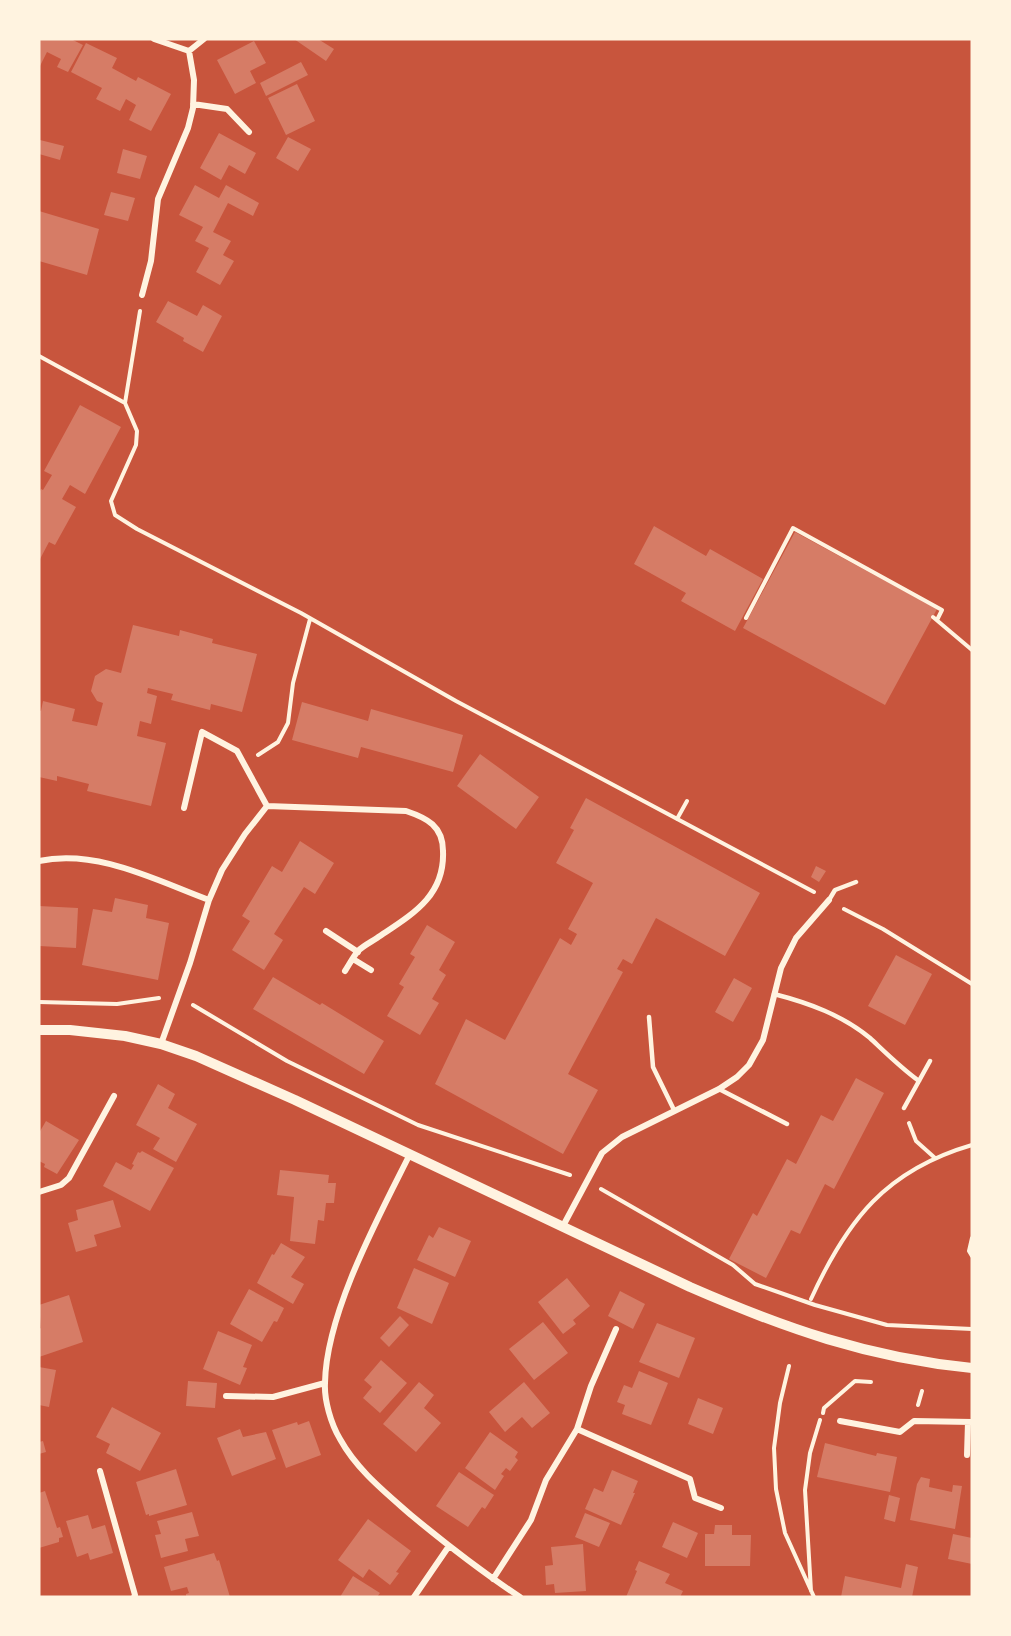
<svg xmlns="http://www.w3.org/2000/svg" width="1011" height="1636" font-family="Cabin,sans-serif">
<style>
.building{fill:#d67c66}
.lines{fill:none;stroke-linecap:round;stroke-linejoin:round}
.path{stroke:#fff3e0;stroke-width:4}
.service{stroke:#fff3e0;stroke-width:4.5}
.minor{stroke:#fff3e0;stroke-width:6}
.tertiary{stroke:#fff3e0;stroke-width:10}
</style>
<rect width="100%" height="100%" fill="#c8553d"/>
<path class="building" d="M39,39H71L83,45L68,72L57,67L61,59L47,52L39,68Z
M294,39H318L334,49L326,61Z
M254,41L266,63L250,71L256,83L235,94L217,60Z
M86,43L117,58L112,68L136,81L138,77L171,94L151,131L129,120L136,105L126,99L120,111L96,99L102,88L71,72Z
M301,62L308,75L266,96L260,83Z
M297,84L315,121L286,135L268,98Z
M219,133L256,153L245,174L229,165L221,180L200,168Z
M288,137L311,149L298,171L276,158Z
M40,140L64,146L60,160L39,154Z
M123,149L147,156L140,179L117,173Z
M195,185L219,198L226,185L259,203L253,216L228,203L213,232L231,241L223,255L234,261L220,285L196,272L209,248L195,241L203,227L179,215Z
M111,192L135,198L128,221L104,215Z
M39,211L99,229L87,275L39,261Z
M168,301L197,316L203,305L222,316L203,352L183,341L184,338L156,322Z
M80,405L121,427L85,494L70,485L62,499L76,507L55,545L49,542L39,561V493L41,489L43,490L52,475L44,471Z
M654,526L706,556L710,549L763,579L735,631L681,601L686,593L634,564Z
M795,532L937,609L885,705L743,628Z
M133,625L179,636L180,630L213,639L212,643L257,654L242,712L211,704L210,710L171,700L173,694L148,688L147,693L157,696L151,724L140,721L137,736L166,743L151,806L87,791L89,784L57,776V781L39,777V710L41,711L43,701L75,709L72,721L97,726L103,703L97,701L91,691L95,676L106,669L121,673Z
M302,702L368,721L371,709L463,735L453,772L361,747L358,758L292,740Z
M480,754L539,797L516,829L457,786Z
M586,798L760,893L725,956L656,918L632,964L623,959L617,969L623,972L568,1074L598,1090L563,1154L435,1084L466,1019L505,1040L560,938L571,945L577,934L568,929L593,883L556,863L574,830L570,828Z
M300,841L334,863L315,894L304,887L274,934L283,940L264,970L232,950L250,921L242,916L272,866L282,872Z
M816,866L826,871L819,882L811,877Z
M115,898L148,905L146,918L169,923L158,980L82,965L93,909L112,912Z
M39,906L78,908L76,948L39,946Z
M427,925L455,942L439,970L446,975L432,999L439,1003L420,1035L387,1016L404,987L399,984L415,957L410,954Z
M896,955L932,974L905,1025L868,1006Z
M273,977L320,1005L322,1003L384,1041L364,1074L253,1009Z
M734,978L752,988L733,1022L715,1012Z
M856,1078L884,1093L834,1189L825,1184L800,1234L791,1230L766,1278L729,1259L753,1213L757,1216L787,1159L796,1164L821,1115L833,1121Z
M158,1084L175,1094L168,1108L197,1124L176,1162L153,1149L160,1138L136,1125Z
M46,1121L79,1140L57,1174L44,1167L45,1164L39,1161V1133Z
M142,1151L174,1168L150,1211L103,1186L116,1162L131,1170L134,1165L132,1164L138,1152L140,1153Z
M280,1170L329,1175L328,1183H336L334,1203H326L324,1221L318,1220L315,1244L290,1241L294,1197L277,1195Z
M113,1200L121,1227L94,1235L97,1246L76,1252L68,1223L78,1220L76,1210Z
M439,1227L471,1241L455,1277L417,1260L429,1235L433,1238Z
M281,1243L305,1257L291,1277L304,1284L293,1304L257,1283L272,1254L274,1255Z
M414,1268L449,1283L432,1324L397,1308Z
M567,1278L590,1306L573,1320L576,1324L563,1334L538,1302Z
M249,1289L284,1308L277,1322L274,1321L262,1342L230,1324Z
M620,1291L645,1304L633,1329L608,1316Z
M69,1295L83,1342L39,1357V1329L41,1328L39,1305Z
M400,1316L409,1325L389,1347L380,1338Z
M543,1322L568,1353L534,1380L509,1349Z
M657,1323L695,1338L679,1378L639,1362Z
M218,1331L252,1345L243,1367L247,1368L240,1385L203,1369Z
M381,1360L407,1383L380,1413L363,1398L372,1387L364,1380Z
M39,1367L56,1370L49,1407L39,1405Z
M639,1371L668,1383L651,1425L622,1414L625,1405L617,1402L624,1385L632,1388Z
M188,1381L217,1383L215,1408L186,1406Z
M419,1382L434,1395L424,1408L441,1423L416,1452L383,1424Z
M524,1382L550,1413L532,1428L522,1417L505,1432L489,1412Z
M698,1398L723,1408L713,1434L688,1424Z
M112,1407L161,1433L140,1471L106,1453L110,1444L96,1437Z
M309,1421L321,1455L286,1468L272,1430L297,1422L298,1425Z
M240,1429L243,1437L266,1432L276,1459L232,1476L217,1438Z
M490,1432L518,1452L515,1457L518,1460L510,1471L506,1468L501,1474L504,1476L495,1490L465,1468Z
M43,1441L46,1452L39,1454V1442Z
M825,1443L876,1456L877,1453L897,1457L890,1492L817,1477Z
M176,1469L187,1505L149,1516V1514L146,1515L136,1482Z
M612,1470L638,1481L633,1493H635L621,1525L585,1509L594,1488L603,1492Z
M459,1472L494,1495L485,1509L482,1507L468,1527L436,1506Z
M921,1477L930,1479L929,1487L952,1492L953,1485L962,1486L955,1529L910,1520L917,1484Z
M45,1491L57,1528L60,1527L63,1537L59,1538V1542L39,1548V1493Z
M889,1495L900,1498L895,1522L884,1519Z
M192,1512L199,1536L185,1539L188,1551L161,1558L155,1535L161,1534L157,1521Z
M585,1513L610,1523L599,1547L575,1537Z
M88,1515L92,1529L105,1525L113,1553L90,1560L88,1553L77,1557L66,1521Z
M368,1519L411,1551L396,1572L399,1573L390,1585L369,1569L363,1578L338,1560Z
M673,1522L698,1533L687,1558L662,1547Z
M715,1525H732V1535H751L750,1566H705V1534H714Z
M953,1534L972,1538V1564L948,1559Z
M583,1544L586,1591L555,1593L554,1584L546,1585L545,1566L553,1565L551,1547Z
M214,1553L217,1561L219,1560L230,1597H186V1594L189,1593L187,1587L171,1591L164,1567Z
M639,1561L670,1574L665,1583L683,1591L680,1597H626L637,1571L635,1570Z
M906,1564L918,1567L912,1597H841L845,1576L901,1588Z
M353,1576L380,1593L377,1597H340Z"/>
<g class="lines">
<path class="path" d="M39,356L125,403L137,431L136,445L111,501L115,515L137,529L301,613L456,701L814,892
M125,403L140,311
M933,617L972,650
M746,618L793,528L942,610L937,620
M258,755L278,742L288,723L293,683L310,619
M677,819L687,801
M844,909L883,929L972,984
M39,1002L117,1004L159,998
M193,1005L287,1061L418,1125L570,1175
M909,1123L916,1141L935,1158
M601,1189L733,1265L755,1284L815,1305L887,1325L972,1329
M972,1238L969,1251L972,1256
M811,1299C847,1220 886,1170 972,1145
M789,1366L780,1403L774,1448L776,1489L785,1533L814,1597
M918,1405L922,1391
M823,1413L824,1408L855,1381L871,1382
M811,1591L805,1490L810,1453L820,1420"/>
<path class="service" d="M829,900L835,890L856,882
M774,994C809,1003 842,1015 870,1038C886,1053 901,1068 919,1081
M649,1017L653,1067L674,1110
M719,1089L787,1124
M904,1108L930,1061"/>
<path class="minor" d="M154,39L189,51
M193,104L227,109L249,132
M142,295L151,261L158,199L188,128L193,108L194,80L189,51L204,39
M267,806L406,811C427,818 443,826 443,851C445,897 411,915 377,938C371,942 363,946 358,951C353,957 349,965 345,971
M39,861C98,849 155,880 209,900
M326,931L358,952
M353,959L371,970
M161,1044L190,963L209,900L222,870L245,834L267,806L237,751L202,732L184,808
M410,1154C379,1216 326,1313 325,1383C324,1400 331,1424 340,1439C357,1470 385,1492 411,1515C446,1544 482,1572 520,1597
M39,1192L61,1185L69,1178L114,1096
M563,1226L602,1153L622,1137L719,1089L737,1077L749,1065L763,1040L781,968L796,938L829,900
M226,1396L273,1397L325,1383
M840,1421L900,1432L914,1421L972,1422
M577,1429L690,1479L695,1498L721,1508
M967,1455L968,1422
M100,1471L135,1595L134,1597
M493,1579L531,1520L546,1480L577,1429L591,1386L616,1329
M414,1597L449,1546"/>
<path class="tertiary" d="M39,1030H70L125,1036L161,1044L196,1056L295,1100L690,1287C784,1328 869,1358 972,1368"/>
</g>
<rect width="1011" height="1636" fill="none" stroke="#fff3e0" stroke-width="81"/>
</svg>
